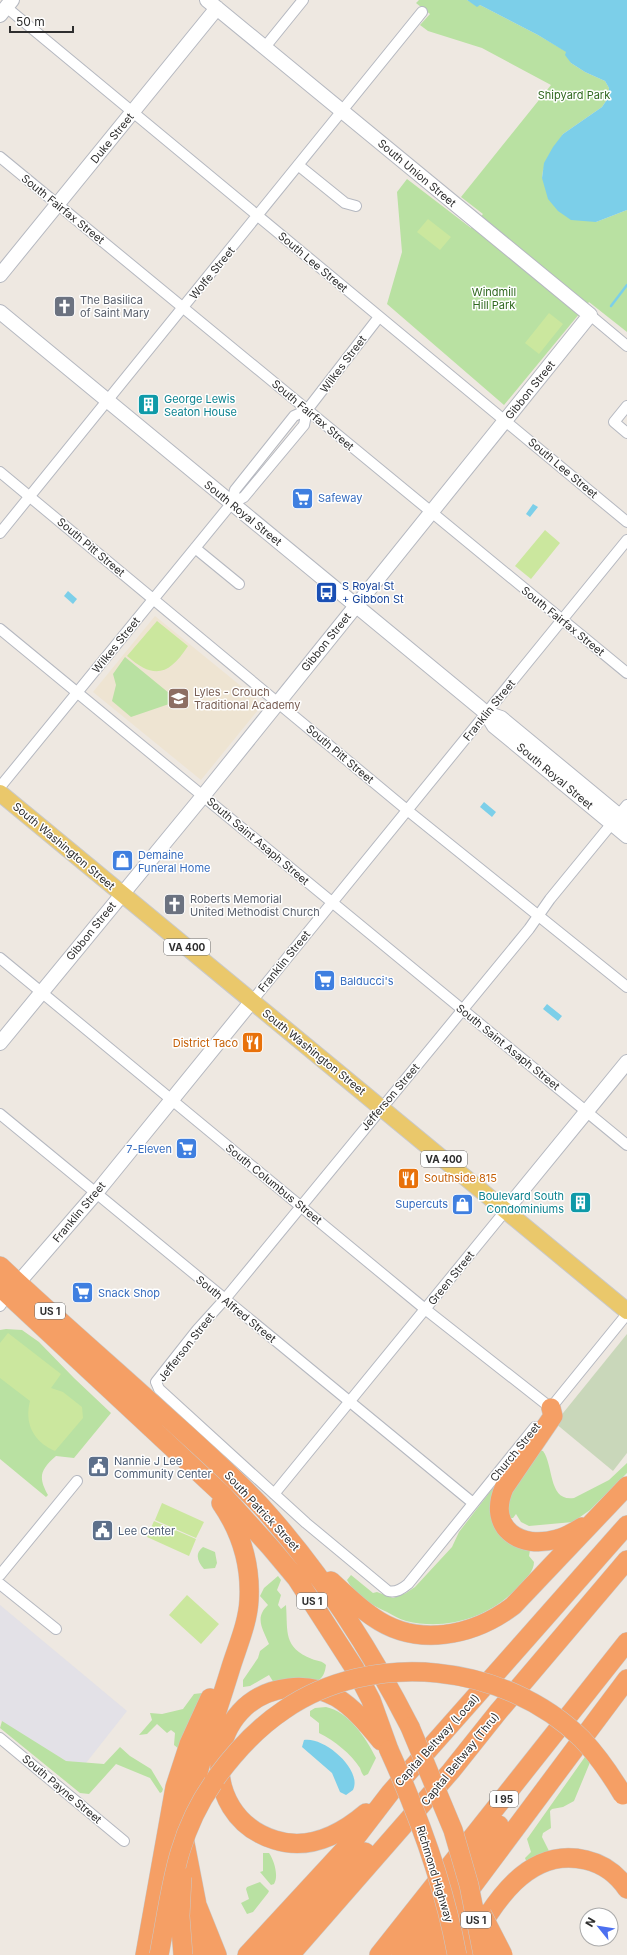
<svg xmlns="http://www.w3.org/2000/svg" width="627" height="1955" font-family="Inter,sans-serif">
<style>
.industrial{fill:#e3e1e7}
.education{fill:#eee4d2}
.green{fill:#b9e1a2}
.cemetery{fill:#c9d7ba}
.pitch{fill:#cbe79e}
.water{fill:#7ccfe9}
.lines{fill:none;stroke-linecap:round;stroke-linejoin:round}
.stream{stroke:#7ccfe9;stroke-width:2.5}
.street-casing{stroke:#b5b8c0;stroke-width:12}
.secondary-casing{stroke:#b5b8c0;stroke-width:16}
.primary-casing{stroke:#c9c9c9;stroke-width:18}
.highway-casing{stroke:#c9c9c9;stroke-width:20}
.street{stroke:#fff;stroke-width:10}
.secondary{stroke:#fff;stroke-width:14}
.primary{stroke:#eac86b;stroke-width:16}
.highway{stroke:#f59f65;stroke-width:19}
.highway-bridge-casing{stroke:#c9c9c9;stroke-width:20;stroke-linecap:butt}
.highway-bridge{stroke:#f59f65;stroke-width:19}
.labels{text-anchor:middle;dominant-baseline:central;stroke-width:3;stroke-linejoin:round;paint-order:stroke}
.shield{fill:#fff;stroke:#6d6d6d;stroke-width:1}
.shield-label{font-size:10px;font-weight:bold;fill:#2e2e2e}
.park-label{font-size:11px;fill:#316920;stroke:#fff}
.street-label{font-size:11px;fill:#2e2e2e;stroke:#fff}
.worship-label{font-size:11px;fill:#5b616d;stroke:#fff;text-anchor:start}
.culture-label{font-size:11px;fill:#0d838f;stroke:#fff;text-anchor:start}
.shop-label{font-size:11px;fill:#366cbe;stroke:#fff;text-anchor:start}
.transit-label{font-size:11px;fill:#164399;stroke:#fff;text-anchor:start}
.education-label{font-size:11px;fill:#785e54;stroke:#fff;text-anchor:start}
.food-label{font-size:11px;fill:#c56008;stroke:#fff;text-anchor:end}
.service-label{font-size:11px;fill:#4e5e75;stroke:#fff;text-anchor:start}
</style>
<rect width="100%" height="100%" fill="#eee8e1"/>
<path class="industrial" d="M0,1605L127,1711L86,1763L66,1761L10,1728L0,1720Z"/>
<path class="education" d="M155,616L263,704L201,780L93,692Z"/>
<path class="green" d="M419,0H467L477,6L480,5L538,35L567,52L571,63L585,72L605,81L609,88L608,98L602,107L563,134L543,170L542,178L596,222L627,210V332L589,302L504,405L387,304L402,252L397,192L407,179L471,228L483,214L461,197L551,85L482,48L428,31L420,25L430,14L416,3Z
M125,657L175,698L172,703L131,717L112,701L116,685L113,674Z
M6,1329L22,1330L39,1342L74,1378L111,1413L74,1458L56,1456C40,1470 38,1477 48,1495L46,1497L0,1459V1330Z
M539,1450L543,1451C554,1466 548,1502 574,1498L609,1480L627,1463V1473L590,1510L573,1522L529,1526L521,1522L516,1514L513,1518H508L504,1504Z
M493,1488V1504L530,1550L529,1556L534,1562C534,1572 525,1579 518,1587C490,1617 448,1631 406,1621C399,1619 393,1615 387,1612C371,1605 355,1595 347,1580L351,1575L373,1593L377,1592L393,1598L406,1593L415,1587L452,1547L459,1532Z
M203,1547L215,1552L217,1563L215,1568L204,1569C198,1562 194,1554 203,1547Z
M278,1576L281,1580L277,1590L281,1595L278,1605L281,1609L286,1605C288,1633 283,1647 312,1659C317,1661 323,1661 326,1665C325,1673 323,1678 316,1682L274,1683L269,1675L250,1686L243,1687V1680L258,1658L260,1651L269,1644C263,1629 254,1618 268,1605L260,1596L264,1588Z
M202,1693L179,1749L174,1745L175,1733L171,1730L167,1733L157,1724L147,1734L139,1735L152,1720L150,1713L162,1714L183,1709L194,1694Z
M326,1707C349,1712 366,1738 376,1758L368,1774L364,1776C362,1774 361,1771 360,1768C351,1754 334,1740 319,1733V1723L310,1716V1711L315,1708Z
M2,1721L66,1761L104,1764L120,1747L130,1756L151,1769L163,1789L162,1792L160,1793L150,1778L116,1764L89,1794L80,1793L0,1728Z
M587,1754L591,1760L574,1801L563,1807L552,1809L550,1811L551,1828L543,1833L542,1837L550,1853L527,1863L525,1858L531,1852L527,1839Z
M263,1853H269C274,1860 279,1876 274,1884L271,1885L260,1872L263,1871Z
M260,1882L269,1891L268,1893L253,1912L247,1914L241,1903L249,1899L246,1889L247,1887Z"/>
<path class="cemetery" d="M627,1334V1453L613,1471L555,1423Z"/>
<path class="pitch" d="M428,219L451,237L440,250L417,232Z
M549,313L563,324L539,354L525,343Z
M545,530L560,543L531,579L515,566Z
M157,621L188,646C169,675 154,680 127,656Z
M8,1333L61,1374L51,1388L63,1392L82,1407L83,1418L55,1451C34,1442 24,1424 30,1401L0,1378V1343Z
M162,1503L204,1522L196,1538L155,1520Z
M154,1521L196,1539L189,1556L147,1537Z
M187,1595L219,1624L201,1644L169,1615Z"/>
<path class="water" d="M467,0H627V210L596,222L571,220L558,211L548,199L542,178L544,163L553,147L563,134L602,107L608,98L609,88L605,81L585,72L571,63L565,55L566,52L538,35L480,5L477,7Z
M533,504L538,507L530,517L526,514Z
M68,591L77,599L73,604L64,596Z
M484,802L496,812L492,817L480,807Z
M547,1004L562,1016L558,1021L543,1009Z
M304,1740C323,1736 363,1769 353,1790L346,1795L340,1792L332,1773L302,1747Z"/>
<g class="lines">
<path class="stream" d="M611,306L627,285"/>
<defs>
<path id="street" d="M6,7L627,522
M265,47L303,0
M0,157L627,673
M298,165L345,203L356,206
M590,315L627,346
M627,406L614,422L627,433
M0,472L407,810L627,987
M231,504L235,490L294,416L307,410
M0,533L422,12
M195,548L239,584
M0,629L627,1145
M0,787L231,504L244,497L304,425L307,410L379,317
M0,958L425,1309L551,1408
M252,1001L627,540
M0,1114L473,1503
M0,1306L8,1295
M549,1410L627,1314
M535,1427L408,1584C402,1589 396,1593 388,1591L306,1523L159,1389L156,1382L197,1330L225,1299L529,929L550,899L627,805
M274,1494L506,1210
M0,1575L77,1481
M0,1584L56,1629
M0,1738L124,1841"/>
<path id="secondary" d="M0,15L12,0
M0,275L217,8
M0,312L479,707L486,713L494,726L627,836
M486,713L501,718L627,822
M0,1043L203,796L590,315L207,0
M506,1210L627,1062
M12,1290L96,1193L252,1001"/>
<path id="primary" d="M0,793L627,1311"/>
<path id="highway" d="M0,1266C54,1317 110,1365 165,1415C197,1444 230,1473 260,1505C320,1571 369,1647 410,1727
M0,1287L224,1496L271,1548L297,1579L355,1669L371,1700L389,1750
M551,1408L553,1416L504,1488C487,1528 520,1550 557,1539C566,1537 574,1532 582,1527
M331,1581C345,1594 358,1607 373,1617C417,1648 473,1636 513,1606L627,1486
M366,1813C340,1835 309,1851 275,1840C194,1815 205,1697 289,1688C305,1686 321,1689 336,1697C354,1708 368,1725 381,1741
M186,1827C195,1771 215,1720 231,1667C238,1645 248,1622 249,1600C251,1564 241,1532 221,1503
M184,1838L197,1905L217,1955
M187,1885L198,1955
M145,1955L175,1787L189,1744L210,1698
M247,1955L357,1836L390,1793L627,1525
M267,1955L365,1852
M290,1955L451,1771L498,1712L627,1560
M379,1955L627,1642
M401,1955L499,1825
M421,1955L627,1679
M440,1955L460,1926
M464,1955C490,1910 524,1845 586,1860C603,1864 617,1874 627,1889"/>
</defs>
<use href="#street" class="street-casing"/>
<use href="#secondary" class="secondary-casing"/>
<use href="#primary" class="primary-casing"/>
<use href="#highway" class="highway-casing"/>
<use href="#street" class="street"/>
<use href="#secondary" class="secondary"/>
<use href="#primary" class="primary"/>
<use href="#highway" class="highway"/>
<defs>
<path id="highway-bridge" d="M410,1727L453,1830L469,1885L483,1955
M389,1750C419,1816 444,1884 457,1955
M216,1778C235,1752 257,1728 284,1710C373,1649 505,1663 582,1739C598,1756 611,1775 623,1795
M182,1877L180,1916L183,1955
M482,1914L503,1955
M159,1955C171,1893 175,1837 213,1783"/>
</defs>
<use href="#highway-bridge" class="highway-bridge-casing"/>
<use href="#highway-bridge" class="highway-bridge"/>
</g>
<defs>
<symbol id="church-square" viewBox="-11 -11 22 22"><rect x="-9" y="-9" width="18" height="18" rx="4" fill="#6b7280" stroke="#fff"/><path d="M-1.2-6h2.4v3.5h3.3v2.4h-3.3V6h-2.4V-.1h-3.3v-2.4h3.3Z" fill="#fff"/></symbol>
<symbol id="building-square" viewBox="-11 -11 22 22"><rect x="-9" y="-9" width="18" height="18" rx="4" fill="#0f9aa8" stroke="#fff"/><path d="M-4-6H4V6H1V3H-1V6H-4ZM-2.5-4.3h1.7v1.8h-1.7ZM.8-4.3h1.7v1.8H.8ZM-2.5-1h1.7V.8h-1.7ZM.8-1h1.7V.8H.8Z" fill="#fff"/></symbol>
<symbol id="supermarket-square" viewBox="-11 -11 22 22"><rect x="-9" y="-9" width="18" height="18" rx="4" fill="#3f7fe0" stroke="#fff"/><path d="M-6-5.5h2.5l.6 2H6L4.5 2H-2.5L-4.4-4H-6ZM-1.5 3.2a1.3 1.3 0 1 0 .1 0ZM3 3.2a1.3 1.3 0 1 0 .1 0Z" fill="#fff"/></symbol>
<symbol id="bus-square" viewBox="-11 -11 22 22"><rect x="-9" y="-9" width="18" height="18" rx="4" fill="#1a4fb4" stroke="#fff"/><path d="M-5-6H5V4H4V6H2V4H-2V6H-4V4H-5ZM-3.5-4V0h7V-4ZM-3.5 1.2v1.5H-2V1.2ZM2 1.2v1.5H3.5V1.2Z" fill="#fff"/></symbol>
<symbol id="school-square" viewBox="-11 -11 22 22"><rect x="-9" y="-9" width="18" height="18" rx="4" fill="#8d6e63" stroke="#fff"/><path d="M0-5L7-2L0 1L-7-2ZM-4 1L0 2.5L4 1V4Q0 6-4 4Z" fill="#fff"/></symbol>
<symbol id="shop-square" viewBox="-11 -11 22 22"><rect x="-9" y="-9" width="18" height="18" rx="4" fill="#3f7fe0" stroke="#fff"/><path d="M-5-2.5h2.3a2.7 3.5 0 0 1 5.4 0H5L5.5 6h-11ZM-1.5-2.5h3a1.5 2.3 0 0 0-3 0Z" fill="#fff"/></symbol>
<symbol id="restaurant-square" viewBox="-11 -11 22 22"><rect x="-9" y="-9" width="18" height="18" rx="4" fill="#e8710a" stroke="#fff"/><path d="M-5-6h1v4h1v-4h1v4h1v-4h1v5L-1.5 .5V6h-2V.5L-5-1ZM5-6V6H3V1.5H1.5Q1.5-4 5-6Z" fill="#fff"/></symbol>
<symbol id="civic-square" viewBox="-11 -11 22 22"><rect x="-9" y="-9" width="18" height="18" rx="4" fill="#5c6f8a" stroke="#fff"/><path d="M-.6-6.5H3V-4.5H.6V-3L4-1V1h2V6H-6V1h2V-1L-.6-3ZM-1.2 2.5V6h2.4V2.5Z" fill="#fff"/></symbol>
</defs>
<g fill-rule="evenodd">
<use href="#church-square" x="52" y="294" width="25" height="25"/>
<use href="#building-square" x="136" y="392" width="25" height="25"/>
<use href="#supermarket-square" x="290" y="486" width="25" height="25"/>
<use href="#bus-square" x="314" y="580" width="25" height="25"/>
<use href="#school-square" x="166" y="686" width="25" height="25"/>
<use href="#shop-square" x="110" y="848" width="25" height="25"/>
<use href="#church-square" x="162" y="892" width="25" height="25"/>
<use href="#supermarket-square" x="312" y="968" width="25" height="25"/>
<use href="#restaurant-square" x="240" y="1030" width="25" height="25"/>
<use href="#supermarket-square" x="174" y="1136" width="25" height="25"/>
<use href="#restaurant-square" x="396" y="1166" width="25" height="25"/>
<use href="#building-square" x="568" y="1190" width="25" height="25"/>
<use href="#shop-square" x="450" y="1192" width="25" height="25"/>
<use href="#supermarket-square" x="70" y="1280" width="25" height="25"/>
<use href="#civic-square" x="86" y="1454" width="25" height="25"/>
<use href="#civic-square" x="90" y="1518" width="25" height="25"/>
</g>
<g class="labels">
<g class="shield">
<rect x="164" y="939" width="46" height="16" rx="3"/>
<rect x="421" y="1151" width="46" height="16" rx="3"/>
<rect x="35" y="1303" width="30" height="16" rx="3"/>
<rect x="297" y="1593" width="30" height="16" rx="3"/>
<rect x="490" y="1791" width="28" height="16" rx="3"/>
<rect x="461" y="1912" width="30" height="16" rx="3"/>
</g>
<g class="shield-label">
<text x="187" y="947">VA 400</text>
<text x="444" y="1159">VA 400</text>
<text x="50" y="1311">US 1</text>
<text x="312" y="1601">US 1</text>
<text x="504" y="1799">I 95</text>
<text x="476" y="1920">US 1</text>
</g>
<g class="park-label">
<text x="574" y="95">Shipyard Park</text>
<text x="494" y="292">Windmill<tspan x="494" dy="13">Hill Park</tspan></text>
</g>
<g class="street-label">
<text transform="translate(112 138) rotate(-51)">Duke Street</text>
<text transform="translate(417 173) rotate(40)">South Union Street</text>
<text transform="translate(63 209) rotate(39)">South Fairfax Street</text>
<text transform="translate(313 262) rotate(40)">South Lee Street</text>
<text transform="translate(212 273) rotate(-51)">Wolfe Street</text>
<text transform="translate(343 364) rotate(-53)">Wilkes Street</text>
<text transform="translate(530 390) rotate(-51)">Gibbon Street</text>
<text transform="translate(313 415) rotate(40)">South Fairfax Street</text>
<text transform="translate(563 468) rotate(40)">South Lee Street</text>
<text transform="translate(243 513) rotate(39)">South Royal Street</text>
<text transform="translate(91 547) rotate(40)">South Pitt Street</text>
<text transform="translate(563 621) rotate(39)">South Fairfax Street</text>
<text transform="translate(326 642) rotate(-51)">Gibbon Street</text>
<text transform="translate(116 645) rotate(-51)">Wilkes Street</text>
<text transform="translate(489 710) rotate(-51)">Franklin Street</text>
<text transform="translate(340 754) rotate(40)">South Pitt Street</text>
<text transform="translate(555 776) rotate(40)">South Royal Street</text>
<text transform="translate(258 841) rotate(40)">South Saint Asaph Street</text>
<text transform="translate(64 846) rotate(40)">South Washington Street</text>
<text transform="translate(91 931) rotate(-51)">Gibbon Street</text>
<text transform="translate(284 961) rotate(-51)">Franklin Street</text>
<text transform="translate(508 1047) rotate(39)">South Saint Asaph Street</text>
<text transform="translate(314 1052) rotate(39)">South Washington Street</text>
<text transform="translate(390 1097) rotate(-50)">Jefferson Street</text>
<text transform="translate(274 1184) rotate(39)">South Columbus Street</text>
<text transform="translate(79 1212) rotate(-50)">Franklin Street</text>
<text transform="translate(451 1278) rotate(-51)">Green Street</text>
<text transform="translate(236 1309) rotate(39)">South Alfred Street</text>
<text transform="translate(186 1347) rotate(-52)">Jefferson Street</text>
<text transform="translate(515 1452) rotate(-51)">Church Street</text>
<text transform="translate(262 1511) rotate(47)">South Patrick Street</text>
<text transform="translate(437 1740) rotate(-48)">Capital Beltway (Local)</text>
<text transform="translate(460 1759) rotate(-51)">Capital Beltway (Thru)</text>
<text transform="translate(62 1789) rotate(40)">South Payne Street</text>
<text transform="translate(435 1874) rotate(73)">Richmond Highway</text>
</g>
<g class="worship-label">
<text x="80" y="300">The Basilica<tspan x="80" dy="13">of Saint Mary</tspan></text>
<text x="190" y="899">Roberts Memorial<tspan x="190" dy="13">United Methodist Church</tspan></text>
</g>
<g class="culture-label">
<text x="164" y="399">George Lewis<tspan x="164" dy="13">Seaton House</tspan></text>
<text x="564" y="1196" text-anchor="end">Boulevard South<tspan x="564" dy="13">Condominiums</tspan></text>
</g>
<g class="shop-label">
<text x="318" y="498">Safeway</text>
<text x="138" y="855">Demaine<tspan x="138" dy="13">Funeral Home</tspan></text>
<text x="340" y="981">Balducci's</text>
<text x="172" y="1149" text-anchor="end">7-Eleven</text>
<text x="448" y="1204" text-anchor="end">Supercuts</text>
<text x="98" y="1293">Snack Shop</text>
</g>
<g class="transit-label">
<text x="342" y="586">S Royal St<tspan x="342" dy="13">+ Gibbon St</tspan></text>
</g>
<g class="education-label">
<text x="194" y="692">Lyles - Crouch<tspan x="194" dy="13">Traditional Academy</tspan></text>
</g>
<g class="food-label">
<text x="238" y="1043">District Taco</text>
<text x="424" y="1178" text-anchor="start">Southside 815</text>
</g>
<g class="service-label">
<text x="114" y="1461">Nannie J Lee<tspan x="114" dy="13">Community Center</tspan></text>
<text x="118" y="1531">Lee Center</text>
</g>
</g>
<g transform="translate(599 1927) rotate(300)"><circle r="19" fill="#ffffff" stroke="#ababab"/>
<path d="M0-3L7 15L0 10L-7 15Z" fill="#4c70f0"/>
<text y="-6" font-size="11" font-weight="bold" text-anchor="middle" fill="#2e2e2e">N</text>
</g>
<path d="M10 26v6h63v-6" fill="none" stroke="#2e2e2e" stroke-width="2"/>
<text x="16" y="26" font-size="12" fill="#2e2e2e" stroke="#ffffff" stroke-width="3" paint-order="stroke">50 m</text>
</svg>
